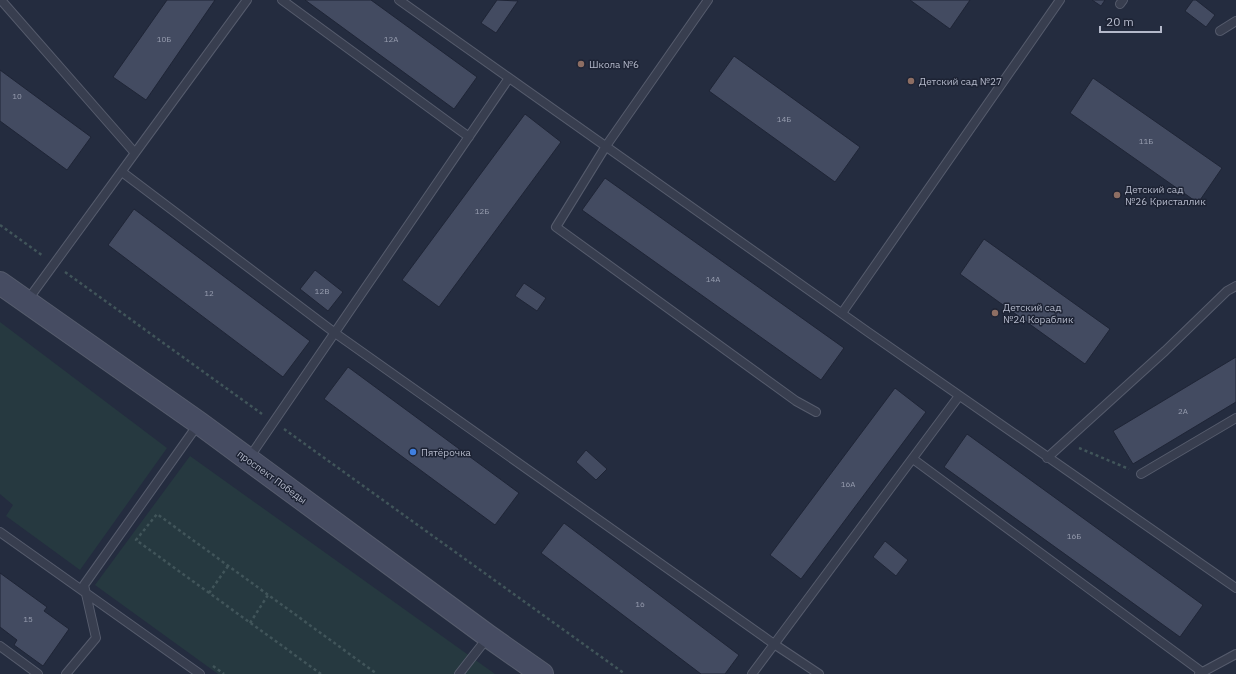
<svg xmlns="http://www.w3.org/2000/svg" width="1236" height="674" font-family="'IBM Plex Sans',sans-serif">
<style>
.green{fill:#263940}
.building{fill:#434b61;stroke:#1f2536}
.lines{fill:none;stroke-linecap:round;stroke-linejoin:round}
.service-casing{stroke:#565c6d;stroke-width:10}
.secondary-casing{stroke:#565c6d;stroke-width:24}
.path{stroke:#41555a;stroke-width:2.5;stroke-dasharray:3 3;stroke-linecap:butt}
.service{stroke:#383e4f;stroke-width:8}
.secondary{stroke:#464c62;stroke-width:22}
.education-dot{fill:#8d6e63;stroke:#1d2334;stroke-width:1.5}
.shop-dot{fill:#3f7fe0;stroke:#1d2334;stroke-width:1.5}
.labels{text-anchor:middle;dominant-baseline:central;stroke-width:3;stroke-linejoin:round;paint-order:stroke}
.number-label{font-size:8px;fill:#989eb0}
.poi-label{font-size:10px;fill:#b4b9ca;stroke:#1d2334;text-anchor:start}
.street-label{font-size:10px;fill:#b4b9ca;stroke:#1d2334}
</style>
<rect width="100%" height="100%" fill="#242c3f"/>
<path class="green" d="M0,322L167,448L80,570L6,516L13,505L0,494Z
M190,456L495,674H218L95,585Z"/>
<path class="building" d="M167,0H215L146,100L113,77Z
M305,0H371L477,77L454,109Z
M497,0L518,1L496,33L481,23Z
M910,0H970L950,29Z
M1092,0H1105L1101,6Z
M1193,0H1196L1215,15L1206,27L1185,11Z
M734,56L860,147L835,182L709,91Z
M0,70L91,137L67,170L0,121Z
M1093,78L1222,168L1198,203L1070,113Z
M525,114L561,142L439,307L402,280Z
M605,178L844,348L821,380L582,210Z
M134,209L310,341L283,377L108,245Z
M984,239L1110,329L1085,364L960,274Z
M315,270L343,292L328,311L300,289Z
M524,283L546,298L537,311L515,296Z
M1236,357V402L1133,464L1113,431Z
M348,367L519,493L495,525L324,399Z
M895,388L926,412L801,579L770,555Z
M967,434L1203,605L1180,637L944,467Z
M586,450L607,469L596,480L576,462Z
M564,523L739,655L725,674H701L541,553Z
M885,541L908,560L896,576L873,557Z
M0,573L47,607L44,611L69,629L43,666L14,645L17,640L0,627Z"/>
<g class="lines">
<defs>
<path id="service" d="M1,0L135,153L27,301
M282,0L469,137
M399,0L868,332L1236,588
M708,0L606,146L556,227L796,401L816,412
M1120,4L1123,0
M1220,31L1236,21
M135,153L247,0
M122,172L335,333L774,644L819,674
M842,313L1060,0
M249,458L509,78
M1047,458L1165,351L1227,291L1236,286
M913,459L1202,672
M1141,474L1236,418
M0,532L200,674
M0,646L38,674
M66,674L96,638L84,585L199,423
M459,674L488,637
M752,674L959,396
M1199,674L1236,654"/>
<path id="secondary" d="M0,283L199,423L488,636L542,674"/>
</defs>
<use href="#service" class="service-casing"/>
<use href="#secondary" class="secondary-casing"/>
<path class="path" d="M0,225L43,256
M65,272L262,414
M284,429L625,674
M1079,448L1129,469
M209,593L228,566
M250,623L268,595
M213,666L224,674
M321,674L136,540L157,514L377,674"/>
<use href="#service" class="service"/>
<use href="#secondary" class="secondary"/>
</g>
<g class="education-dot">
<circle cx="581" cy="64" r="4"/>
<circle cx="911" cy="81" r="4"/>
<circle cx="1117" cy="195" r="4"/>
<circle cx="995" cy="313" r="4"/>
</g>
<circle class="shop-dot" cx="413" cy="452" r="4"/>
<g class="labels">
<g class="number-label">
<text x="164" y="39">10Б</text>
<text x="391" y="39">12А</text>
<text x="17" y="96">10</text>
<text x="784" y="119">14Б</text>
<text x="1146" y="141">11Б</text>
<text x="482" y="211">12Б</text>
<text x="713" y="279">14А</text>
<text x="322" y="291">12В</text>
<text x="209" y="293">12</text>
<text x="1183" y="411">2А</text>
<text x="848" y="484">16А</text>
<text x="1074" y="536">16Б</text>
<text x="640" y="604">16</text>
<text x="28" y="619">15</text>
</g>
<g class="poi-label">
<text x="589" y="64">Школа №6</text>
<text x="919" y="81">Детский сад №27</text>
<text x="1125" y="189">Детский сад<tspan x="1125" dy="12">№26 Кристаллик</tspan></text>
<text x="1003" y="307">Детский сад<tspan x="1003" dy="12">№24 Кораблик</tspan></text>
<text x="421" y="452">Пятёрочка</text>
</g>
<g class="street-label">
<text transform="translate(272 477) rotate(36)">проспект Победы</text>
</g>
</g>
<path d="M1100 26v6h61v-6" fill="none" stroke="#b4b9ca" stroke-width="2"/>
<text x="1106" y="26" font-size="12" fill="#b4b9ca" stroke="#1d2334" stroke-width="3" paint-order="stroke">20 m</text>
</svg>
